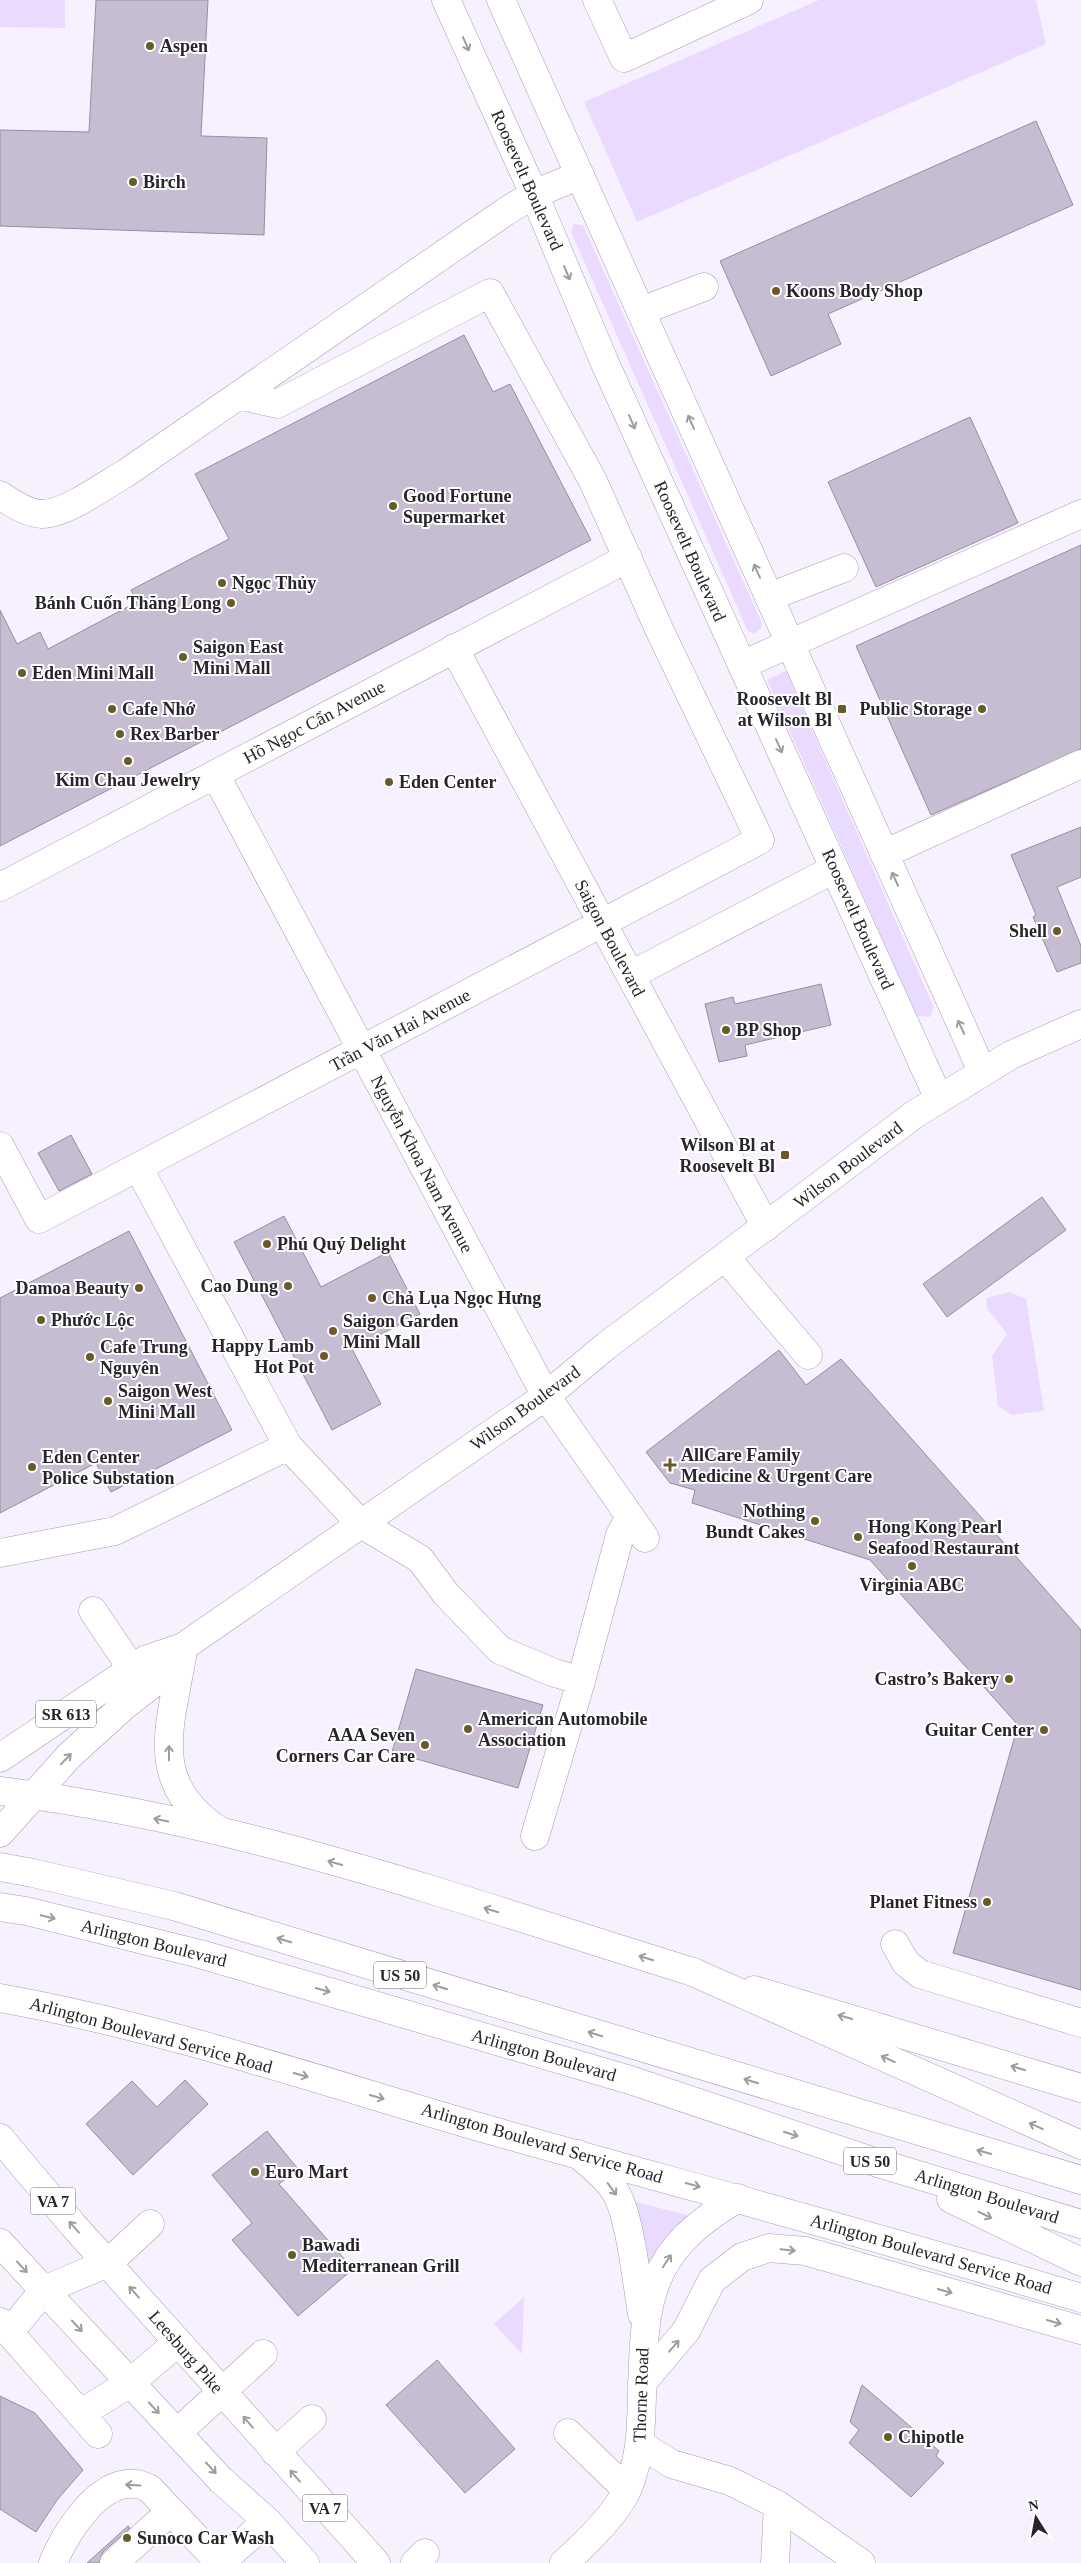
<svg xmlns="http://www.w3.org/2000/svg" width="1081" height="2563" font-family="'Times New Roman',serif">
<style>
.green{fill:#eadaff}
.building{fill:#c6bdd3;stroke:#968da2}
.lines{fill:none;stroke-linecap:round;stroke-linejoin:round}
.minor-casing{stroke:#a79db3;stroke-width:29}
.major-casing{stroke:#a79db3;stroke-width:29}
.highway-casing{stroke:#a79db3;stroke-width:29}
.minor{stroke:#fff;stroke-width:28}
.major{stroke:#fff;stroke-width:28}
.highway{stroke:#fff;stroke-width:28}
.oneway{stroke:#9e9ca0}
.poi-dot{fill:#695b28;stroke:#fff;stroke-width:2}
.labels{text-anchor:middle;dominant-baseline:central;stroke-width:4;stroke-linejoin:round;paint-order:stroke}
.shield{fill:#fff;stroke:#68666c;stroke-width:1}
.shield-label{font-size:16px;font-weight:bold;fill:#28242d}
.poi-label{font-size:18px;font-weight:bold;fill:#28242d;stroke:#fff;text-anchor:start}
.street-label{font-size:18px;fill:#28242d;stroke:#fff}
</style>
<rect width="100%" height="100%" fill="#f7f1ff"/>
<path class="green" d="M0,0H65V28L0,27Z
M819,0H1036L1046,44L637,222L584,102Z
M574,224L583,225L761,621L762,627L754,634L748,631L571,232Z
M786,671L934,1008L930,1017L917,1016L767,680Z
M1010,1292L1026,1299L1044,1411L1012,1415L998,1406L992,1356L1007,1334L987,1308L986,1298Z
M633,2201L690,2216L667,2237L645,2273Z
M524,2297L522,2354L494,2324Z"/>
<path class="building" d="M96,0H208L201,136L267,138L264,235L0,226V130L89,132Z
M1036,121L1073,205L828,314L841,344L771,376L720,261Z
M464,335L493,392L510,384L591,540L0,846V610L17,644L40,632L48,649L137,602L131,590L229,539L195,474Z
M970,417L1018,523L876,587L828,482Z
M1081,545V749L931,815L856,646Z
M1081,827V877L1057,887L1081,946V963L1057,972L1033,917L1036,915L1011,855Z
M821,984L831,1025L745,1045L747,1056L719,1062L705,1004L733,997L735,1004Z
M71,1135L92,1174L59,1191L38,1153Z
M1042,1197L1066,1230L947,1317L923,1284Z
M284,1216L321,1287L388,1252L420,1314L352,1349L381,1404L332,1430L234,1242Z
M129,1231L232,1430L111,1492L96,1463L0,1513V1298Z
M779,1350L806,1385L841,1359L1081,1630V1990L953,1953L1018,1725L870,1560L692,1503L695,1490L670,1483L646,1452Z
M416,1669L543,1705L518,1788L392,1752Z
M185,2080L208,2104L133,2175L86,2124L132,2081L157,2107Z
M267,2131L298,2169L279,2184L353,2269L298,2316L232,2240L252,2223L212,2175Z
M437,2360L515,2449L465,2493L386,2405Z
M862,2385L939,2451L936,2456L944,2463L911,2497L849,2443L859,2430L850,2422Z
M0,2396L35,2413L83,2470L57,2500L36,2532L0,2509Z
M128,2526L130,2528L103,2552L99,2563H87Z"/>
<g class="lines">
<defs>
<path id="minor" d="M597,0L624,58L749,0
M641,311L704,287
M0,495C11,503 27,513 42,514C66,514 105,485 126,473L505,212L534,194L580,175
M769,597L844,568
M454,648L766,1227
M742,665L1081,514
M215,774L546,1396L645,1538
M884,854L1081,764
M0,887L628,558
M631,975L834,869
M0,1146L39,1219L760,840L659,629L593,481L490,293L277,404L239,395
M138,1167L288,1446L361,1524L420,1559L446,1594L500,1650L552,1672L581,1681
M726,1258L808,1355
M0,1553L115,1531L288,1446
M93,1611L132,1669
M535,1836L581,1681L620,1535L630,1516
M895,1944L906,1963L920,1974L1081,2023
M754,1990L1081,2088
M578,2154C591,2166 607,2177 616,2193C630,2216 637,2284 642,2314
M0,2322L98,2434
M10,2332L44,2290L108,2263L150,2224
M642,2383L686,2331L712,2280L742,2257L769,2248L805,2251L1081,2330
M80,2414L130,2383L178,2342
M177,2433L263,2354
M568,2433L627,2490
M641,2445L672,2464L730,2481L778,2505L861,2563
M275,2452L312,2419
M53,2563C65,2534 98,2479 136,2484C140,2484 146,2487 150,2489L220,2563
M114,2563L171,2511
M220,2563L267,2521
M415,2563L425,2553
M564,2563C584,2545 618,2512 628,2488C641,2455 641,2429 642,2395C644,2297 648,2251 738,2198
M775,2563L778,2505"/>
<path id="major" d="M446,0L534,194L604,361L939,1099
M501,0L982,1071
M183,1650C172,1722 145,1781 217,1829
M0,1758L145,1660L183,1647
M0,1791C237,1819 466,1902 693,1972
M0,1833L69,1756L124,1706L159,1679L183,1647L546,1396L606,1346L915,1114L1011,1055L1081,1024
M0,1998C162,2027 321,2081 479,2127C680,2184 881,2237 1081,2298
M0,2138L73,2225L376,2563
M0,2243L221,2480L267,2521L305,2563"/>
<path id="highway" d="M0,1867L33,1873L174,1906L1081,2180
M0,1907L26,1911L200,1954L630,2080L878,2163L1081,2224
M693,1972L1081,2145
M951,2199L1081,2262"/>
</defs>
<use href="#minor" class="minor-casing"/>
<use href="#major" class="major-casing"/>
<use href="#highway" class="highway-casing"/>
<use href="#minor" class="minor"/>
<use href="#major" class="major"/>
<use href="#highway" class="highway"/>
</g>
<defs><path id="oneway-shaft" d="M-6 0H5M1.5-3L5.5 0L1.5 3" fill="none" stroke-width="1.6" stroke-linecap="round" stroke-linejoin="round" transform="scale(1.25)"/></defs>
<g class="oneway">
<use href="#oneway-shaft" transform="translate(466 44) rotate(66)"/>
<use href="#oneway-shaft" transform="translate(567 273) rotate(67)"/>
<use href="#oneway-shaft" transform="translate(632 422) rotate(66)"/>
<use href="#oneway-shaft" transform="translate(691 422) rotate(-114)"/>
<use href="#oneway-shaft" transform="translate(757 571) rotate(-114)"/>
<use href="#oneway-shaft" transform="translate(779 746) rotate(66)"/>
<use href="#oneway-shaft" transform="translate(895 879) rotate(-114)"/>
<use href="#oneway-shaft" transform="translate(961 1027) rotate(-115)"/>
<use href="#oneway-shaft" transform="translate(169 1753) rotate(-90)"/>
<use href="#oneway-shaft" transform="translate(66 1759) rotate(-46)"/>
<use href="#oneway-shaft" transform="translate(161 1820) rotate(-168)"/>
<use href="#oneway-shaft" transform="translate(335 1863) rotate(-165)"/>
<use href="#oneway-shaft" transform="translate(491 1910) rotate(-163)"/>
<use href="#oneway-shaft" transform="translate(48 1917) rotate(14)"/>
<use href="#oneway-shaft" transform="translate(284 1940) rotate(-163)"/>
<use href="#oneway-shaft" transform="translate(646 1958) rotate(-163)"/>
<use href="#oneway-shaft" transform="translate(440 1987) rotate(-163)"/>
<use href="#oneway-shaft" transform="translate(323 1990) rotate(16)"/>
<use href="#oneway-shaft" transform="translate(845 2017) rotate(-164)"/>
<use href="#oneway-shaft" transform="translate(595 2034) rotate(-163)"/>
<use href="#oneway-shaft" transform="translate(888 2059) rotate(-156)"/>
<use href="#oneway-shaft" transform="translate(1018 2068) rotate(-163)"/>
<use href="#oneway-shaft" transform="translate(301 2075) rotate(16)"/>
<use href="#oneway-shaft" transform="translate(751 2081) rotate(-163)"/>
<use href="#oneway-shaft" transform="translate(377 2097) rotate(16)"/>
<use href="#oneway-shaft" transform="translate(1036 2126) rotate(-156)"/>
<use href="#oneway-shaft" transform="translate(791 2134) rotate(18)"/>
<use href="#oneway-shaft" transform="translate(984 2152) rotate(-164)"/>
<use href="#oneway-shaft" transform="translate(693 2185) rotate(15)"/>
<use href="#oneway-shaft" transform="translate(612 2189) rotate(54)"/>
<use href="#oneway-shaft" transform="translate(985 2215) rotate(26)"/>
<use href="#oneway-shaft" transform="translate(74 2227) rotate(-132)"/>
<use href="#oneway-shaft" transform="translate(788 2250) rotate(6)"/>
<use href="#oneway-shaft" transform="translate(667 2261) rotate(-56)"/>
<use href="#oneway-shaft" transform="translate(22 2267) rotate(47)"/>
<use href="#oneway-shaft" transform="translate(945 2291) rotate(16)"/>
<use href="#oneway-shaft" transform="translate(134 2292) rotate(-132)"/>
<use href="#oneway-shaft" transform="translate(1054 2322) rotate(16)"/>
<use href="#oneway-shaft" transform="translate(77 2326) rotate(47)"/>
<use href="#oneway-shaft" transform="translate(674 2346) rotate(-49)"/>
<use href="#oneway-shaft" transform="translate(154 2408) rotate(47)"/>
<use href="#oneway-shaft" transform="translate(248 2422) rotate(-131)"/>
<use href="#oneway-shaft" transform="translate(211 2468) rotate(47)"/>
<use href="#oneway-shaft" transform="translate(295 2476) rotate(-131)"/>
<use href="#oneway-shaft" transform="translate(133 2485) rotate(-177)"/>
</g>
<g class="poi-dot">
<circle cx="150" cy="46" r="5"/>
<circle cx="133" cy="182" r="5"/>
<circle cx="776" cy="291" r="5"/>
<circle cx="393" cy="506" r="5"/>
<circle cx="222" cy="583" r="5"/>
<circle cx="231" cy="603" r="5"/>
<circle cx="183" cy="657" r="5"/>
<circle cx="22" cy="673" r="5"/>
<circle cx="112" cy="709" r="5"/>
<rect x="837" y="704" width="10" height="10" rx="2.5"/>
<circle cx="982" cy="709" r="5"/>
<circle cx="120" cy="734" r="5"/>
<circle cx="128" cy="761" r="5"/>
<circle cx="389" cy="782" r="5"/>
<circle cx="1057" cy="931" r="5"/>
<circle cx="726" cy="1030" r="5"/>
<rect x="780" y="1150" width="10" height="10" rx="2.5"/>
<circle cx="267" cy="1244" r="5"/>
<circle cx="288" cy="1286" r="5"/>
<circle cx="139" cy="1288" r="5"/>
<circle cx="372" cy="1298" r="5"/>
<circle cx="41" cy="1320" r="5"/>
<circle cx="333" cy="1331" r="5"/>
<circle cx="324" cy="1356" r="5"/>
<circle cx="90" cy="1357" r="5"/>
<circle cx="108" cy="1401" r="5"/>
<path d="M667.5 1457.5h5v5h5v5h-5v5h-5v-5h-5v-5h5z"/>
<circle cx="32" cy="1467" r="5"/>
<circle cx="815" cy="1521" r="5"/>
<circle cx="858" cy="1537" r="5"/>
<circle cx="912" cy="1566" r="5"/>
<circle cx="1009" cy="1679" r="5"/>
<circle cx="468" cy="1729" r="5"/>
<circle cx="1044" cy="1730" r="5"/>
<circle cx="425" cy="1745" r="5"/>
<circle cx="987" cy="1902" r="5"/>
<circle cx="255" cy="2172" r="5"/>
<circle cx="292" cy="2255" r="5"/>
<circle cx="888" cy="2437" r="5"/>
<circle cx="127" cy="2538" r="5"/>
</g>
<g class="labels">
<g class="shield">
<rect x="36" y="1700.5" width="60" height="27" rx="4"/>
<rect x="374" y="1961.5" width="52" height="27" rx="4"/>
<rect x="844" y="2147.5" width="52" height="27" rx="4"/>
<rect x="30.5" y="2187.5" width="45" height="27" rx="4"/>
<rect x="302.5" y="2494.5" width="45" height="27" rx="4"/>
</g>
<g class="shield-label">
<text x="66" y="1714">SR 613</text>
<text x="400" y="1975">US 50</text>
<text x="870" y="2161">US 50</text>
<text x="53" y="2201">VA 7</text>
<text x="325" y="2508">VA 7</text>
</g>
<g class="poi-label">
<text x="160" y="46">Aspen</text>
<text x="143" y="182">Birch</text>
<text x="786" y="291">Koons Body Shop</text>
<text x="403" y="496">Good Fortune<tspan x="403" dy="21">Supermarket</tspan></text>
<text x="232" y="583">Ngọc Thủy</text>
<text x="221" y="603" text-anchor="end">Bánh Cuốn Thăng Long</text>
<text x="193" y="647">Saigon East<tspan x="193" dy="21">Mini Mall</tspan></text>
<text x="32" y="673">Eden Mini Mall</text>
<text x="832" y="699" text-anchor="end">Roosevelt Bl<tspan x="832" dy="21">at Wilson Bl</tspan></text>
<text x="122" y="709">Cafe Nhớ</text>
<text x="972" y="709" text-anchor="end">Public Storage</text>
<text x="130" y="734">Rex Barber</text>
<text x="128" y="780" text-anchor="middle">Kim Chau Jewelry</text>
<text x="399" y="782">Eden Center</text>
<text x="1047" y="931" text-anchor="end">Shell</text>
<text x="736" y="1030">BP Shop</text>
<text x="775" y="1145" text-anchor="end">Wilson Bl at<tspan x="775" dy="21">Roosevelt Bl</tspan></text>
<text x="277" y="1244">Phú Quý Delight</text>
<text x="278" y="1286" text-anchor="end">Cao Dung</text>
<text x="129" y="1288" text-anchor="end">Damoa Beauty</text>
<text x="382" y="1298">Chả Lụa Ngọc Hưng</text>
<text x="51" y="1320">Phước Lộc</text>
<text x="343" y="1321">Saigon Garden<tspan x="343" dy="21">Mini Mall</tspan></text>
<text x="314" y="1346" text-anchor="end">Happy Lamb<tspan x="314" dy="21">Hot Pot</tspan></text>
<text x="100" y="1347">Cafe Trung<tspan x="100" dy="21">Nguyên</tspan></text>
<text x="118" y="1391">Saigon West<tspan x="118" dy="21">Mini Mall</tspan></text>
<text x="681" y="1455">AllCare Family<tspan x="681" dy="21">Medicine &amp; Urgent Care</tspan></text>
<text x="42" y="1457">Eden Center<tspan x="42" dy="21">Police Substation</tspan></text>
<text x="805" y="1511" text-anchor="end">Nothing<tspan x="805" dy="21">Bundt Cakes</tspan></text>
<text x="868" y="1527">Hong Kong Pearl<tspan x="868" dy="21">Seafood Restaurant</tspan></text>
<text x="912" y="1585" text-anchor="middle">Virginia ABC</text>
<text x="999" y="1679" text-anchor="end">Castro’s Bakery</text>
<text x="478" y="1719">American Automobile<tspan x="478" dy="21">Association</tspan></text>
<text x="1034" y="1730" text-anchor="end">Guitar Center</text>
<text x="415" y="1735" text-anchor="end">AAA Seven<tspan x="415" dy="21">Corners Car Care</tspan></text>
<text x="977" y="1902" text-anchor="end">Planet Fitness</text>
<text x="265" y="2172">Euro Mart</text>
<text x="302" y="2245">Bawadi<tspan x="302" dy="21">Mediterranean Grill</tspan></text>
<text x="898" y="2437">Chipotle</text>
<text x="137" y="2538">Sunoco Car Wash</text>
</g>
<g class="street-label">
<text transform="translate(527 180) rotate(66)">Roosevelt Boulevard</text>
<text transform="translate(690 551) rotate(66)">Roosevelt Boulevard</text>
<text transform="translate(314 722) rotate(-28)">Hồ Ngọc Cẩn Avenue</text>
<text transform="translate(858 919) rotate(66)">Roosevelt Boulevard</text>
<text transform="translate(610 938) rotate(62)">Saigon Boulevard</text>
<text transform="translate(400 1030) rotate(-28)">Trần Văn Hai Avenue</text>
<text transform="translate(422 1164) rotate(62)">Nguyễn Khoa Nam Avenue</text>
<text transform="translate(848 1165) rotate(-37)">Wilson Boulevard</text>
<text transform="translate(525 1408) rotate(-36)">Wilson Boulevard</text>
<text transform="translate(154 1943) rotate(14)">Arlington Boulevard</text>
<text transform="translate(151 2035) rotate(15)">Arlington Boulevard Service Road</text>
<text transform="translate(544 2055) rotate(16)">Arlington Boulevard</text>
<text transform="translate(542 2143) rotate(16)">Arlington Boulevard Service Road</text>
<text transform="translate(987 2196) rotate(17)">Arlington Boulevard</text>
<text transform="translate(931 2254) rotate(16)">Arlington Boulevard Service Road</text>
<text transform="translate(186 2352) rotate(49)">Leesburg Pike</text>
<text transform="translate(641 2395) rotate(-88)">Thorne Road</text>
</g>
</g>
<g transform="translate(1036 2518) rotate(349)" stroke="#ffffff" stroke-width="4" paint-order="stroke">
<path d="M0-4L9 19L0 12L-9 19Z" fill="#28242d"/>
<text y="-8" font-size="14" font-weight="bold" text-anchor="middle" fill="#28242d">N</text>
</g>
</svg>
